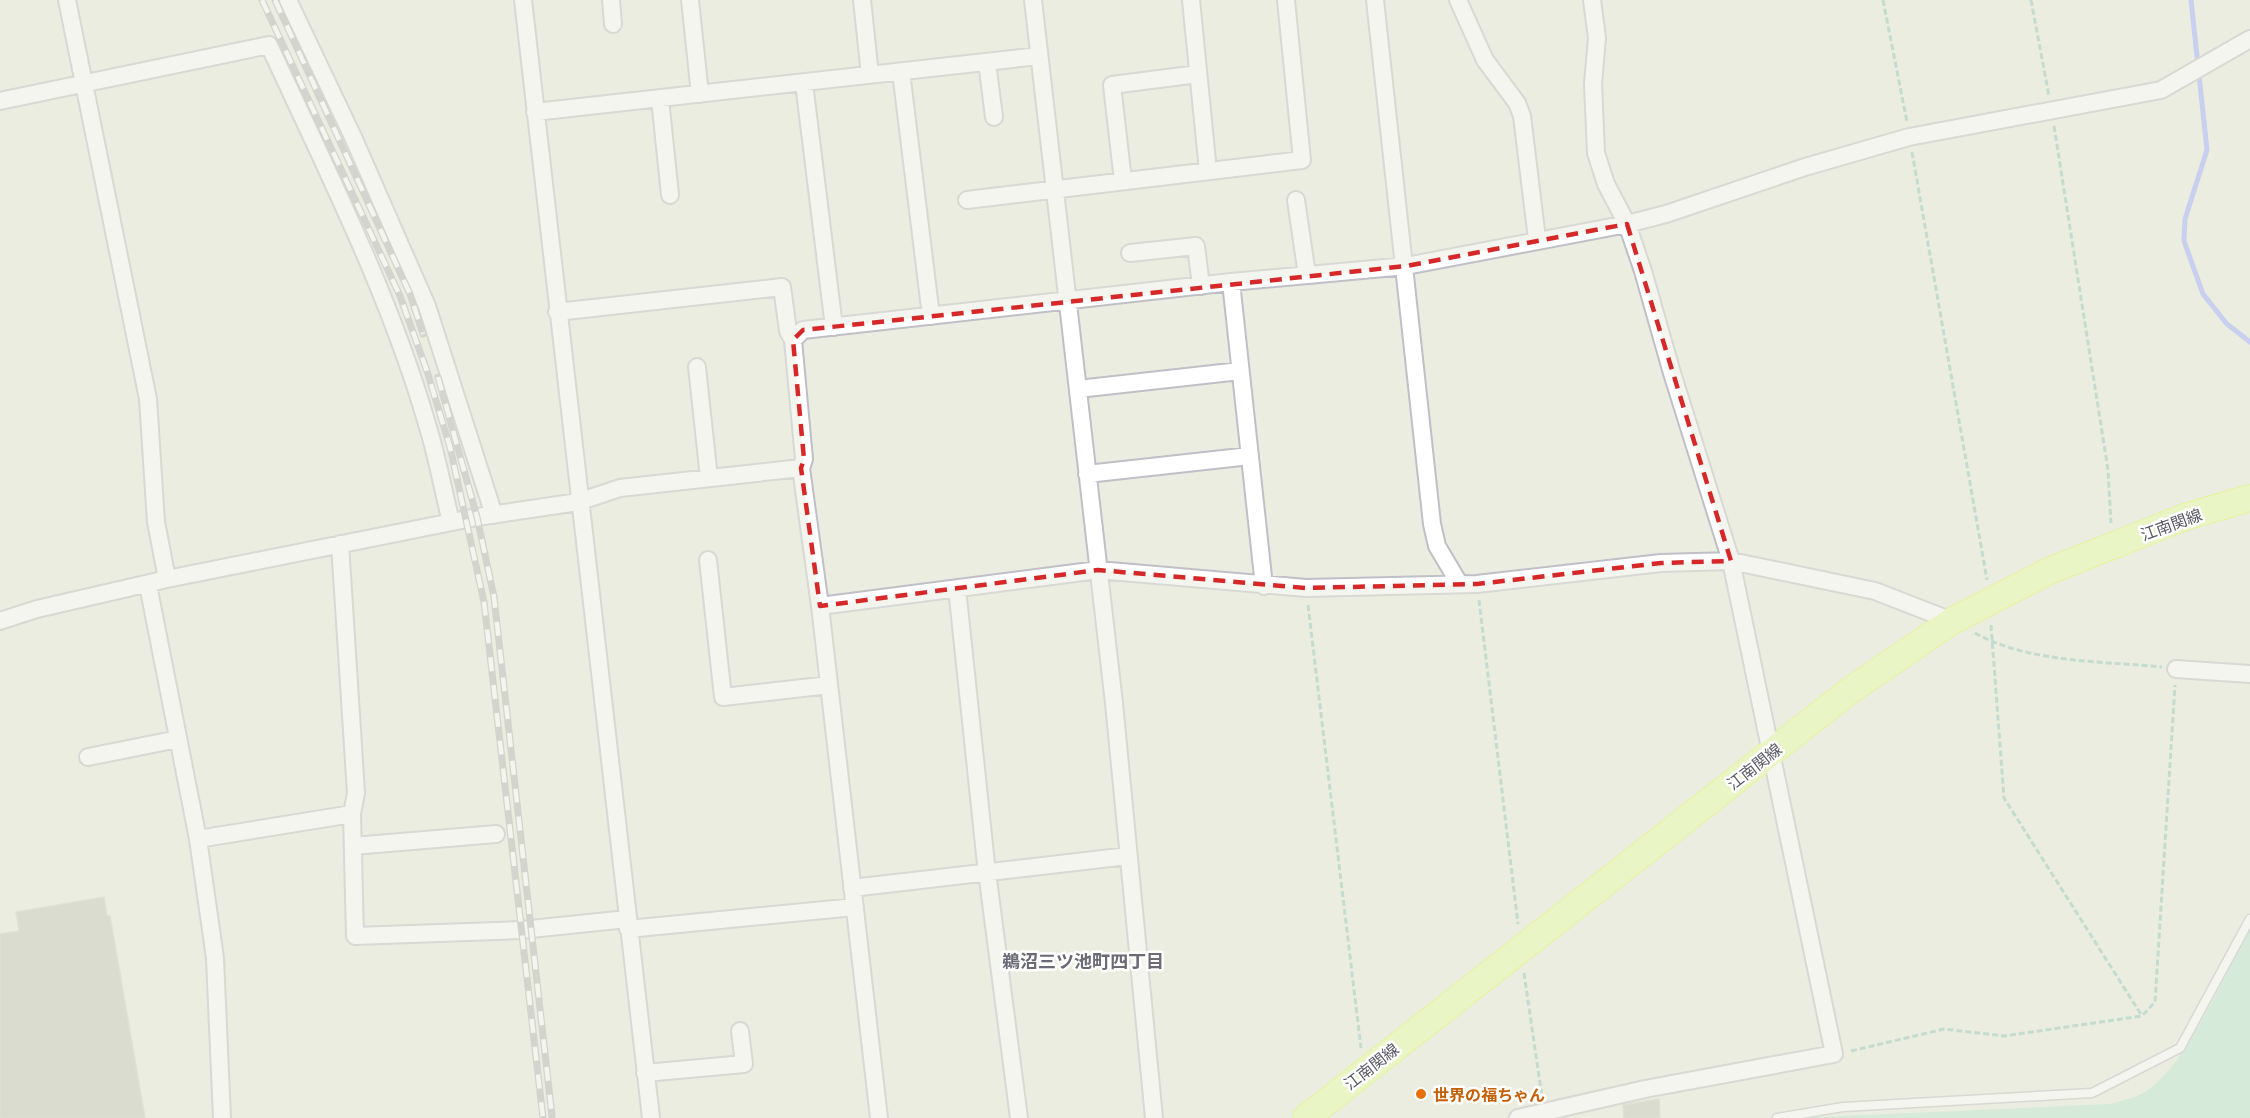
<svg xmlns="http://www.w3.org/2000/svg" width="2250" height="1118" font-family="Commissioner,'Noto Sans JP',sans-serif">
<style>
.green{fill:#bbe7ce}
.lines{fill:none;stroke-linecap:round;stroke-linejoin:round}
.stream{stroke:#9fabff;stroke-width:5}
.building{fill:#c7c8bd;stroke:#d0d2be;stroke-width:1.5}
.lane-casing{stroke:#c0bfc8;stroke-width:11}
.street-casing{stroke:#c0bfc8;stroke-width:20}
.primary-casing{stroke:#dffa4d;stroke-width:28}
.path{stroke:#93c8ba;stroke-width:3;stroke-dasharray:6 3;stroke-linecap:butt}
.lane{stroke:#fff;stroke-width:8}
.street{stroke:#fff;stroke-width:16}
.primary{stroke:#e6ffa4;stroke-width:26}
.rail-casing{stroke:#b6b6b7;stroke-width:7}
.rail{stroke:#fff;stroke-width:4.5;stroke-dasharray:14;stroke-linecap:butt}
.marked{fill:none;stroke:#d62828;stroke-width:4.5;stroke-dasharray:12 8;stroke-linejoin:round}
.food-dot{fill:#e8710a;stroke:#fff;stroke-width:2}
.labels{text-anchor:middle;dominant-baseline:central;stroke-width:5;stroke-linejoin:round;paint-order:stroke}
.street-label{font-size:16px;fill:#595963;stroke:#fff}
.food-label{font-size:16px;font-weight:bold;fill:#c56008;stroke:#fff;text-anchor:start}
.neighbourhood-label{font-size:18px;font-weight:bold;fill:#6a6b75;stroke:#fff}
</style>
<rect width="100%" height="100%" fill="#ebede0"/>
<path class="green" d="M2250,929V1118H1798L2110,1104C2120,1101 2131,1099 2141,1094C2182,1075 2227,970 2250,929Z"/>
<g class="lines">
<path class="stream" d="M2191,0L2207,150L2185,219L2184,241L2203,294L2227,324L2250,342"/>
</g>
<path class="building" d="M104,897L107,916H110L145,1118H0V934L19,931L16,912Z
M1659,1099L1660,1118H1624L1623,1105Z"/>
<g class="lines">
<defs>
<path id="lane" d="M1777,1118L1843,1107L2092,1093L2180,1048L2250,919"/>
<path id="street" d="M67,0L148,399L156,522L167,579
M288,0L353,137L427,306L494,515
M523,0L651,1118
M611,0L613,24
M690,0L700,94
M862,0L870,75
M1033,0L1114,703L1154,1118
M1191,0L1208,171
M1375,0L1432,524L1437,546L1459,583
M1458,0L1485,60L1517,103L1522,116L1537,239
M987,62L994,117
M901,72L931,316
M804,83L834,327
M660,99L670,195
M0,101L269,45C326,169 389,293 427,424C437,456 443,490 451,522
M535,112L1039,56
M1123,181L1112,85L1198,74
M967,200L1302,160L1286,0
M1296,200L1307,275
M1130,253L1196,246L1201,286
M1231,282L1264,586
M557,312L782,287L788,331L793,340
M697,367L709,478
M1078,389L1240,371
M1087,474L1250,456
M340,544L356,793L352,814L355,936L521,930L627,919
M708,560L723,697L829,685
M148,585L198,839L215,958L222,1118
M957,588L986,864L1019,1118
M820,606L1098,570L1306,588L1477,584L1661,563L1731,561L1875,591L1952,621
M0,621L37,609L167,579L477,517L578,502L620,488L801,468
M2176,669L2250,674
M88,757L178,739
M198,839L352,814
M353,846L496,834
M852,888L1128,856
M628,929L855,907
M645,1073L744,1064L740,1031
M879,1118L820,606L801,468L804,459L793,340L803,330L1231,282L1406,266L1627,224L1666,214L1805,167L1909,137L2161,90L2250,39
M1518,1118L1645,1089L1834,1054L1731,561L1672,373L1643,271L1627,224L1606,184L1596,153L1593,84L1597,38L1592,0"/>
<path id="primary" d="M1306,1118L1848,692L1952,621L2049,571L2185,517L2250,498"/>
</defs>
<use href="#lane" class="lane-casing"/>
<use href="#street" class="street-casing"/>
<use href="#primary" class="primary-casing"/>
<path class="path" d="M1883,0L1907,122
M2031,0L2049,96
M2054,126L2108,470L2111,523
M1912,152L1987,580
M1479,600L1518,924
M1308,605L1361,1048
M1991,625L2004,798L2142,1016
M1975,633C2029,663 2101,661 2162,667
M1524,973L1542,1097
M1851,1051L1944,1029L2004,1036L2142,1016L2155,1002L2175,685"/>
<use href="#lane" class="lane"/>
<use href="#street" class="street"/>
<use href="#primary" class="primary"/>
<defs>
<path id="rail" d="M262,0L400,296L427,371L450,447L484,602L543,1118
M275,0L410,294L423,334
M438,377L477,517L494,597L552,1116"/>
</defs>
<use href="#rail" class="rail-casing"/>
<use href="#rail" class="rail"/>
</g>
<path d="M0 0H2250V1118H0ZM1627,224L1731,561L1661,563L1477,584L1306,588L1098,570L820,606L801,468L804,459L793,340L803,330L1406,266Z" fill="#ebede0" fill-opacity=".55" fill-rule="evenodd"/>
<path class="marked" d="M1627,224L1731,561L1661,563L1477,584L1306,588L1098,570L820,606L801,468L804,459L793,340L803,330L1406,266Z"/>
<circle class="food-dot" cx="1421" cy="1094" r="6"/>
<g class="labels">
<g class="street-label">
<text transform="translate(2171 524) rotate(-20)">江南関線</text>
<text transform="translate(1754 766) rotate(-38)">江南関線</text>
<text transform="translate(1371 1066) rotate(-38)">江南関線</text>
</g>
<g class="food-label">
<text x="1433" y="1094">世界の福ちゃん</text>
</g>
<g class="neighbourhood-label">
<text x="1083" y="961">鵜沼三ツ池町四丁目</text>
</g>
</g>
</svg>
